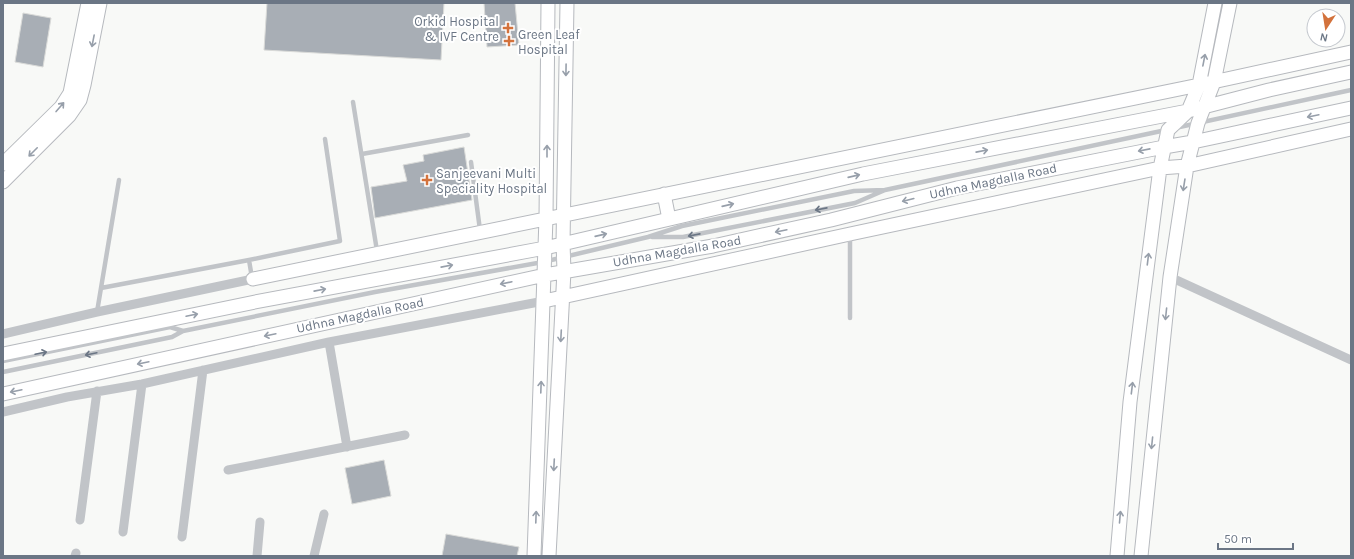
<svg xmlns="http://www.w3.org/2000/svg" width="1354" height="559" font-family="Karla,sans-serif">
<style>
.building{fill:#a8aeb5;stroke:#dadbd9}
.lines{fill:none;stroke-linecap:round;stroke-linejoin:round}
.secondary-casing{stroke:#b6b9be;stroke-width:15}
.lane{stroke:#c1c4c8;stroke-width:4.5}
.street{stroke:#c1c4c8;stroke-width:9}
.secondary{stroke:#fff;stroke-width:13}
.oneway{stroke:#979faa}
.oneway2{stroke:#6b7685}
.poi-dot{fill:#d3723c;stroke:#fff;stroke-width:1.5}
.labels{text-anchor:middle;dominant-baseline:central;stroke-width:4;stroke-linejoin:round;paint-order:stroke}
.poi-label{font-size:13px;fill:#6b7685;stroke:#fff;text-anchor:start}
.street-label{font-size:13px;fill:#6b7685;stroke:#fff}
</style>
<rect width="100%" height="100%" fill="#f8f9f7"/>
<path class="building" d="M267,3H444L441,60L264,50Z
M484,3H515L519,45L487,47Z
M23,13L51,18L43,67L15,62Z
M464,147L472,200L375,218L371,187L407,181L403,165L424,161L423,155Z
M384,460L391,496L352,504L345,468Z
M446,534L519,547L517,556H442Z"/>
<g class="lines">
<defs>
<path id="secondary" d="M3,164L61,107L70,93L88,3
M3,182L69,116L80,100L84,85L100,3
M664,194L669,219
M253,279L1199,85L1351,52
M544,301L850,234L1160,168L1187,166L1351,129
M3,354L255,302L545,248L863,174L1188,111L1269,90L1351,72
M3,394L545,275L713,246L831,220L957,188L1164,147L1193,142L1351,108
M534,556L546,218L548,3
M549,556L564,271L563,243L567,3
M1117,556L1130,402L1160,168L1168,130L1188,111L1199,85L1215,3
M1141,556L1170,277L1187,166L1198,123L1214,82L1230,3"/>
</defs>
<use href="#secondary" class="secondary-casing"/>
<path class="lane" d="M353,102L377,251
M1175,128L1351,90
M362,154L468,135
M471,162L480,230
M850,236V318
M652,237H683L855,203L885,190L1166,130
M249,260L252,278
M101,288L249,260L340,241L325,139
M97,312L119,180
M3,361L170,327L183,331
M3,372L172,337L183,331L375,292L543,262L648,237L682,226L854,191L885,190"/>
<path class="street" d="M1170,277L1351,360
M3,334L97,312L253,279
M329,342L347,447
M3,412L67,397L142,384L329,342L544,301
M228,470L405,435
M80,520L97,391
M123,532L142,384
M182,537L203,370
M75,556L76,553
M257,556L260,522
M314,556L324,514"/>
<use href="#secondary" class="secondary"/>
</g>
<defs><path id="oneway-shaft" d="M-6 0H5M1.5-3L5.5 0L1.5 3" fill="none" stroke-width="1.6" stroke-linecap="round" stroke-linejoin="round"/></defs>
<g class="oneway">
<use href="#oneway-shaft" transform="translate(93 41) rotate(101)"/>
<use href="#oneway-shaft" transform="translate(1204 60) rotate(-79)"/>
<use href="#oneway-shaft" transform="translate(566 70) rotate(91)"/>
<use href="#oneway-shaft" transform="translate(60 107) rotate(-49)"/>
<use href="#oneway-shaft" transform="translate(1313 116) rotate(168)"/>
<use href="#oneway-shaft" transform="translate(1144 150) rotate(169)"/>
<use href="#oneway-shaft" transform="translate(547 151) rotate(-90)"/>
<use href="#oneway-shaft" transform="translate(982 151) rotate(-11)"/>
<use href="#oneway-shaft" transform="translate(33 152) rotate(135)"/>
<use href="#oneway-shaft" transform="translate(854 176) rotate(-13)"/>
<use href="#oneway-shaft" transform="translate(1184 185) rotate(99)"/>
<use href="#oneway-shaft" transform="translate(908 200) rotate(166)"/>
<use href="#oneway-shaft" transform="translate(728 205) rotate(-13)"/>
<use href="#oneway-shaft" transform="translate(781 231) rotate(168)"/>
<use href="#oneway-shaft" transform="translate(601 235) rotate(-13)"/>
<use href="#oneway-shaft" transform="translate(1148 259) rotate(-83)"/>
<use href="#oneway-shaft" transform="translate(447 266) rotate(-11)"/>
<use href="#oneway-shaft" transform="translate(506 283) rotate(168)"/>
<use href="#oneway-shaft" transform="translate(320 290) rotate(-11)"/>
<use href="#oneway-shaft" transform="translate(1166 314) rotate(96)"/>
<use href="#oneway-shaft" transform="translate(192 315) rotate(-12)"/>
<use href="#oneway-shaft" transform="translate(270 335) rotate(168)"/>
<use href="#oneway-shaft" transform="translate(561 336) rotate(93)"/>
<use href="#oneway-shaft" transform="translate(143 363) rotate(168)"/>
<use href="#oneway-shaft" transform="translate(541 387) rotate(-88)"/>
<use href="#oneway-shaft" transform="translate(1132 388) rotate(-83)"/>
<use href="#oneway-shaft" transform="translate(16 391) rotate(168)"/>
<use href="#oneway-shaft" transform="translate(1152 443) rotate(96)"/>
<use href="#oneway-shaft" transform="translate(554 465) rotate(93)"/>
<use href="#oneway-shaft" transform="translate(536 517) rotate(-88)"/>
<use href="#oneway-shaft" transform="translate(1120 517) rotate(-85)"/>
</g>
<g class="oneway2">
<use href="#oneway-shaft" transform="translate(821 209) rotate(169)"/>
<use href="#oneway-shaft" transform="translate(694 235) rotate(169)"/>
<use href="#oneway-shaft" transform="translate(41 353) rotate(-12)"/>
<use href="#oneway-shaft" transform="translate(91 354) rotate(168)"/>
</g>
<g class="poi-dot">
<path d="M506 22h4v4h4v4h-4v4h-4v-4h-4v-4h4z"/>
<path d="M507 35h4v4h4v4h-4v4h-4v-4h-4v-4h4z"/>
<path d="M425 174h4v4h4v4h-4v4h-4v-4h-4v-4h4z"/>
</g>
<g class="labels">
<g class="poi-label">
<text x="499" y="21" text-anchor="end">Orkid Hospital<tspan x="499" dy="15">&amp; IVF Centre</tspan></text>
<text x="518" y="34">Green Leaf<tspan x="518" dy="15">Hospital</tspan></text>
<text x="436" y="173">Sanjeevani Multi<tspan x="436" dy="15">Speciality Hospital</tspan></text>
</g>
<g class="street-label">
<text transform="translate(993 181) rotate(-12)">Udhna Magdalla Road</text>
<text transform="translate(677 251) rotate(-10)">Udhna Magdalla Road</text>
<text transform="translate(360 315) rotate(-12)">Udhna Magdalla Road</text>
</g>
</g>
<rect width="1354" height="559" fill="none" stroke="#6b7685" stroke-width="8"/>
<g transform="translate(1326 28) rotate(192)"><circle r="19" fill="#ffffff" stroke="#c4c8ce"/>
<path d="M0-3L7 15L0 10L-7 15Z" fill="#d3723c"/>
<text y="-6" font-size="11" font-weight="bold" text-anchor="middle" fill="#6b7685">N</text>
</g>
<path d="M1218 543v6h75v-6" fill="none" stroke="#6b7685" stroke-width="2"/>
<text x="1224" y="543" font-size="12" fill="#6b7685" stroke="#ffffff" stroke-width="3" paint-order="stroke">50 m</text>
</svg>
